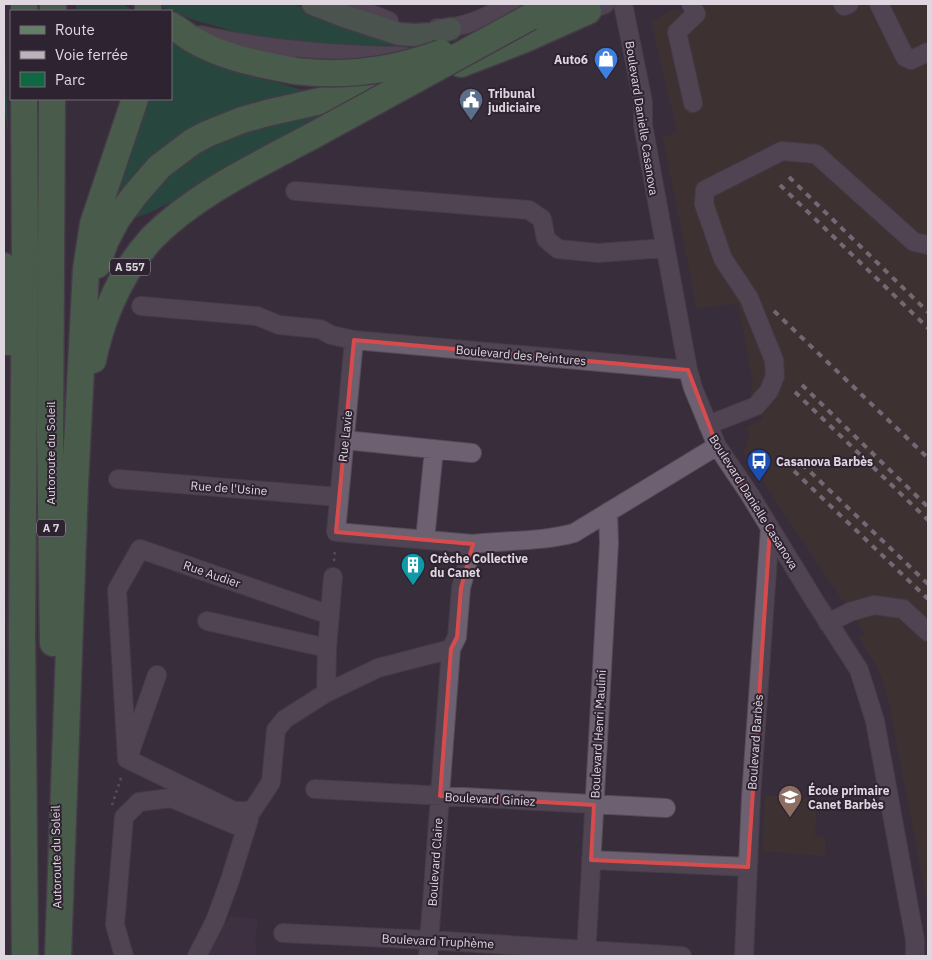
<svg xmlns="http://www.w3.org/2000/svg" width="932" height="960" font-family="'IBM Plex Sans',sans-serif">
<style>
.built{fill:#443447}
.industrial{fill:#443729}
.education{fill:#433728}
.green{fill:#126743}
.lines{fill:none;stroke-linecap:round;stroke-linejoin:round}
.minor-casing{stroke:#554b57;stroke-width:20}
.major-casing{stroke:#554b57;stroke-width:25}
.highway-casing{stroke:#554b57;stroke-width:29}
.path{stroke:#7d737f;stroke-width:2.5;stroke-dasharray:2.5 4;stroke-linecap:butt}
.minor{stroke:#6d6070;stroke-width:18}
.major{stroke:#638067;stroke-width:22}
.highway{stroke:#5d9561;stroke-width:26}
.rail{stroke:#bbb2bc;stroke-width:4;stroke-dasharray:6 6;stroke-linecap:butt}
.highway-bridge-casing{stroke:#554b57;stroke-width:29;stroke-linecap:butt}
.highway-bridge{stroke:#5d9561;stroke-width:26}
.marked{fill:none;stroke:#d84b4d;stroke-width:4;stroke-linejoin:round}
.labels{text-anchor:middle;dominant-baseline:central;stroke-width:4;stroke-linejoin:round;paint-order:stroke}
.shield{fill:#2e2331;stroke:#aaa1ac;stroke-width:1}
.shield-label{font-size:11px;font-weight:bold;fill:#dfd7e0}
.poi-label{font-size:12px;font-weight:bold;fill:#dfd7e0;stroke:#2e2331;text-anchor:start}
.street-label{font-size:12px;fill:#dfd7e0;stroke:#2e2331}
</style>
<rect width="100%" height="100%" fill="#392d3b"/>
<path class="built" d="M230,916L258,919L255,943L257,956H205Z"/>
<path class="industrial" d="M700,4H928V906L888,698L882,679L874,662L858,636L866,635L743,452L750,436L746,428L763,419L750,393L753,382L738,303L697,309L663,138L677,131L651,22L675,9L684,12L700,5Z"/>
<path class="education" d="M765,795L817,799L815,836L825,837V856L762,851Z"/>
<path class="green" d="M75,4H124L132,11H77Z
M162,4H293L384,41L406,46L349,45L307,43L247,35L194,20L163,8Z
M4,14L8,134L4,104Z
M171,40L227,67L299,89L344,90L240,112L110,216L119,176L147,99H171Z
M328,111C292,131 254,152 218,173C190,189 165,209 134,218L167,175L193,155L230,135Z"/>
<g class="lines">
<defs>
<path id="minor" d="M357,4L369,13L389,21
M623,4L643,102V125L688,370L693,388L717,446L750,495L814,600L859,670L875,721L915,940V956
M691,4L696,14L677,32L693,103
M843,4L844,6L849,4
M879,4L905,57L911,60L928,52
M579,15L605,4
M437,28C464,29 488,16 511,4
M201,35C268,50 335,55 404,56
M295,191L529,210L542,219L546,239L558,249L598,253L665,248
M141,306L257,316L279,325L320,329L331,335L354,340L688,370
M354,340L336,532L473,544
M708,425L756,406L769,391L775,376L774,360L749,298L723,259L704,204L705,190L782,151L816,154L914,242L928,245
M345,440L472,453
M118,479L339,497
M425,540L434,449
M207,621L327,648
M828,623L850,612L874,605L903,609L928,632
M326,693L327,648L333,577
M130,752L157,675
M127,759L234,811H252L271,782L276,730L285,719L326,693L378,668L451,649L457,637L461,588L473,544C506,540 541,542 574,533L717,446
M127,759L117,590L140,549L330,615
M315,789L666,808
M591,860L748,867
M283,933L429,940L682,956
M124,956L115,925L124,817L139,802L171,798L245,829
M197,956L215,921L230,880L249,819
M428,956L451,649
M586,956L609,543L608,512
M744,956L751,797L770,528"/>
<path id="major" d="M313,4L344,16L399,34L414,35L432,34L450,29"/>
<path id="highway" d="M24,4V11
M53,11V4
M530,17L555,4
M171,25C178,29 184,34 190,38C222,58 259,64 295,71
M461,64L523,40L588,11
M24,99L25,256L22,635L25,956
M52,99L50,432L53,643
M97,265L105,242L117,219L134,196L159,167L192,142L207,134L242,120L267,113L400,83
M4,266L8,342
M93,360C97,340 102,324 110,305C120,281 134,258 152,238C195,194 258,165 312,136
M58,956L75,484L86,270L93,224L135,99"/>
</defs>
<use href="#minor" class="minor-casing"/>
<use href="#major" class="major-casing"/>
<use href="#highway" class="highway-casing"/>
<path class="path" d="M334,561L335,549
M112,805L122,775"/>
<use href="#minor" class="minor"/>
<use href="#major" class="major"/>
<use href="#highway" class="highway"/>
<path class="rail" d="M789,177L928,312
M780,185L928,328
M774,311L928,458
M802,385L928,507
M795,392L928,520
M802,464L928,584
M794,471L928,599"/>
<defs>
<path id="highway-bridge" d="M148,4V11
M295,71C344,77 395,70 441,53
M312,136L530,17"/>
</defs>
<use href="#highway-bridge" class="highway-bridge-casing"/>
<use href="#highway-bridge" class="highway-bridge"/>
</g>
<path d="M0 0H932V960H0ZM354,340L688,370L717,446L770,528L748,867L591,860L594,805L440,796L451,649L457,637L461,588L473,544L336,532Z" fill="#392d3b" fill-opacity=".55" fill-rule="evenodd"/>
<path class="marked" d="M354,340L688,370L717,446L770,528L748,867L591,860L594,805L440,796L451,649L457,637L461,588L473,544L336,532Z"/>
<defs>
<symbol id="shop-pin" viewBox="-11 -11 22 30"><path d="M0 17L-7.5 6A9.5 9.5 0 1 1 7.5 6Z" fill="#3f7fe0" stroke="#2e2331"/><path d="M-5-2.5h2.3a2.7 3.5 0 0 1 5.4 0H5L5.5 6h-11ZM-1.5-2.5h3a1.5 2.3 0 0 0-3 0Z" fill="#fff"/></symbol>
<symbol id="civic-pin" viewBox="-11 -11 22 30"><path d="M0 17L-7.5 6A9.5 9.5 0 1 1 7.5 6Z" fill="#5c6f8a" stroke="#2e2331"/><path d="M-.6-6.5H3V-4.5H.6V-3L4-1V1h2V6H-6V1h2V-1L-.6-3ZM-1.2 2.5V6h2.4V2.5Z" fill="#fff"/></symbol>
<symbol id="bus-pin" viewBox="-11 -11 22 30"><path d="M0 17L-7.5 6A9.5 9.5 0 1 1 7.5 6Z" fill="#1a4fb4" stroke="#2e2331"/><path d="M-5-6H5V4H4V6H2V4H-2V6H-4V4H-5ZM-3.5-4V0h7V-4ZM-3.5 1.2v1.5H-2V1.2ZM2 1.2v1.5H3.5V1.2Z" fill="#fff"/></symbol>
<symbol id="building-pin" viewBox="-11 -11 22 30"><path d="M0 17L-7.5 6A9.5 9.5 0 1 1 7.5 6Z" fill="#0f9aa8" stroke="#2e2331"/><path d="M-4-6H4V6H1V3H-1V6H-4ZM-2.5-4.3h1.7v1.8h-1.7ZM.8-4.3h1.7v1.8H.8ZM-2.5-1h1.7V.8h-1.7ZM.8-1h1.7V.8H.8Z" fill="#fff"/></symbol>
<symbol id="school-pin" viewBox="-11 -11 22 30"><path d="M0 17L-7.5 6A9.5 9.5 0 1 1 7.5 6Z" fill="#8d6e63" stroke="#2e2331"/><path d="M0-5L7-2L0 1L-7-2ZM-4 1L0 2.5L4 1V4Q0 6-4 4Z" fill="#fff"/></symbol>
</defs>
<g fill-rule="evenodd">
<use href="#shop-pin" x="592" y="45" width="28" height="38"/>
<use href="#civic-pin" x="457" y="86" width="28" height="38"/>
<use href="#bus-pin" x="745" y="447" width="28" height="38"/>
<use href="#building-pin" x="399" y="551" width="28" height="38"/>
<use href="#school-pin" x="776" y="783" width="28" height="38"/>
</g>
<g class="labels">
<g class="shield">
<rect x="110" y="258.5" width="40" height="17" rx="4"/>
<rect x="37" y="519.5" width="28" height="17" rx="4"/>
</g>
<g class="shield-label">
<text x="130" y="267">A 557</text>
<text x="51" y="528">A 7</text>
</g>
<g class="poi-label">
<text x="588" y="59" text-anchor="end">Auto6</text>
<text x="488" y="93">Tribunal<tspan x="488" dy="14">judiciaire</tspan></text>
<text x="776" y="461">Casanova Barbès</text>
<text x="430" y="558">Crèche Collective<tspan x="430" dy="14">du Canet</tspan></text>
<text x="808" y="790">École primaire<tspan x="808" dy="14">Canet Barbès</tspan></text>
</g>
<g class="street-label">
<text transform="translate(642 118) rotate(81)">Boulevard Danielle Casanova</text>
<text transform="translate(521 355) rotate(5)">Boulevard des Peintures</text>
<text transform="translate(345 436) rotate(-84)">Rue Lavie</text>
<text transform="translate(50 453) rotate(-90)">Autoroute du Soleil</text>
<text transform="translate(229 488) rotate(4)">Rue de l'Usine</text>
<text transform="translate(754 502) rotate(58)">Boulevard Danielle Casanova</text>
<text transform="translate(212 574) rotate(19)">Rue Audier</text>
<text transform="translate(598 734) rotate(-87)">Boulevard Henri Maulini</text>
<text transform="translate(755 742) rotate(-86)">Boulevard Barbès</text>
<text transform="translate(490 799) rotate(3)">Boulevard Giniez</text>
<text transform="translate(56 857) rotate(-91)">Autoroute du Soleil</text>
<text transform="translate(435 862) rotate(-86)">Boulevard Claire</text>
<text transform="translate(438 941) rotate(3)">Boulevard Truphème</text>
</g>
</g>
<rect width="932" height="960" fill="none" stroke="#dfd7e0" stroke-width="10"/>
<rect x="10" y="10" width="162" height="90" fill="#2e2331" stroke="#756b77"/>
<rect x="20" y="26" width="25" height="8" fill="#638067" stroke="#756b77"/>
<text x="55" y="35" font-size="15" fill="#dfd7e0">Route</text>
<rect x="20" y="51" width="25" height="8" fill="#bbb2bc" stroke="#756b77"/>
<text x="55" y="60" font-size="15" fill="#dfd7e0">Voie ferrée</text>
<rect x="20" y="72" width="25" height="15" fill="#126743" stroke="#756b77"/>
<text x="55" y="85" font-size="15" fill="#dfd7e0">Parc</text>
</svg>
